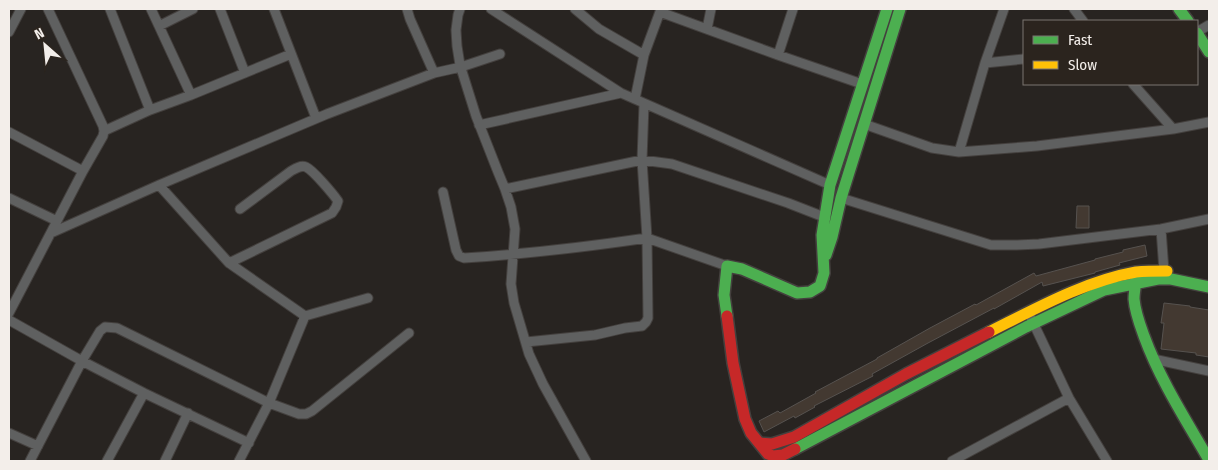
<svg xmlns="http://www.w3.org/2000/svg" width="1218" height="470" font-family="'Fira Sans Condensed',sans-serif">
<style>
.building{fill:#433931;stroke:#56524f}
.lines{fill:none;stroke-linecap:round;stroke-linejoin:round}
.street-casing{stroke:#44403e;stroke-width:11}
.fast-casing{stroke:#44403e;stroke-width:14}
.slow-casing{stroke:#44403e;stroke-width:14}
.jam-casing{stroke:#44403e;stroke-width:14}
.street{stroke:#5f6060;stroke-width:9}
.fast{stroke:#4caf50;stroke-width:11}
.slow{stroke:#ffc107;stroke-width:11}
.jam{stroke:#c62828;stroke-width:11}
</style>
<rect width="100%" height="100%" fill="#282421"/>
<path class="building" d="M1077,206H1089V228H1076Z
M1145,245L1147,256L1119,263L1120,265L1095,272V273L1043,286L1042,282L994,309V308L928,343L872,374L873,376L814,406L815,407L795,418L794,416L764,432L759,421L778,411L780,413L816,393L815,392L877,359V358L930,328L975,304L976,305L1034,273L1036,276L1095,260V259L1123,252V250Z
M1164,303L1190,306V307L1209,310V357L1196,355V353L1161,349L1164,323H1161Z"/>
<g class="lines">
<defs>
<path id="street" d="M151,9L159,26
M220,9L245,73
M274,9L316,118
M407,9L410,19L434,73
M460,9L458,15L456,30L457,46L460,65L476,116L498,172L505,189L511,207L515,229L511,284L514,303L529,354L543,384L586,461
M491,9L621,93L830,185
M575,9L599,29L644,55L661,9
M1074,9L1083,21
M660,12L778,55L862,84
M707,29L711,9
M9,32L21,9
M1197,32L1209,25
M778,55L793,9
M985,63L1024,59
M1133,84L1173,129L1209,122
M191,95L159,26L193,9
M635,99L644,55
M644,104L642,160L647,238L727,266
M150,110L191,95L291,54
M864,124L932,148L959,152L985,63L1004,9
M479,125L621,93
M104,131L150,110L110,9
M9,132L83,171
M959,152L1037,146L1173,129
M159,185L229,263L332,213L336,207L338,201C333,194 313,170 306,167C301,165 296,168 291,171L240,209
M505,189L642,160L672,164L788,203L824,217
M443,192L456,250L459,256L464,258C526,254 586,247 647,238L648,318L646,322L642,326L625,328L595,335L526,342
M9,198L57,221
M841,198L991,245H1017L1039,244L1161,229L1209,219
M1161,229L1164,271
M51,233L159,185L327,114L434,73L461,67L500,54
M229,263L305,316L368,298
M9,313L83,171L103,136L104,131L103,126L48,9
M1031,318L1069,398L1107,461
M9,320L82,361L144,393L249,443
M1153,359L1209,371
M9,433L38,446
M30,461L82,361L100,331L105,327L117,328L269,403L299,414H306L312,411L409,333
M107,461L144,393
M165,461L188,413
M239,461L269,403L305,316
M952,461L1069,398"/>
<path id="fast" d="M1179,9L1188,21
M1197,33L1209,52
M826,255L832,237L841,198L900,9
M1137,276C1136,284 1134,291 1134,299C1135,312 1140,325 1144,336C1160,380 1186,420 1209,460
M727,316L724,295L727,266L742,269L797,293L810,292L820,286L824,273L822,235L830,185L887,9
M795,449L1026,327L1104,290L1158,279H1171L1209,287"/>
<path id="slow" d="M989,332C1035,309 1085,281 1136,272C1146,271 1157,271 1167,271"/>
<path id="jam" d="M727,316L733,363L745,419L751,433L768,454L773,456L783,455L795,449
M760,443L772,444L794,437L906,374L989,332"/>
</defs>
<use href="#street" class="street-casing"/>
<use href="#fast" class="fast-casing"/>
<use href="#slow" class="slow-casing"/>
<use href="#jam" class="jam-casing"/>
<use href="#street" class="street"/>
<use href="#fast" class="fast"/>
<use href="#slow" class="slow"/>
<use href="#jam" class="jam"/>
</g>
<rect width="1218" height="470" fill="none" stroke="#f3eeea" stroke-width="20"/>
<rect x="1023" y="20" width="175" height="65" fill="#2b241e" stroke="#7b7570"/>
<rect x="1033" y="36" width="25" height="8" fill="#4caf50" stroke="#7b7570"/>
<text x="1068" y="45" font-size="15" fill="#f3eeea">Fast</text>
<rect x="1033" y="61" width="25" height="8" fill="#ffc107" stroke="#7b7570"/>
<text x="1068" y="70" font-size="15" fill="#f3eeea">Slow</text>
<g transform="translate(45 45) rotate(333)" stroke="#2b241e" stroke-width="4" paint-order="stroke">
<path d="M0-4L9 19L0 12L-9 19Z" fill="#f3eeea"/>
<text y="-8" font-size="14" font-weight="bold" text-anchor="middle" fill="#f3eeea">N</text>
</g>
</svg>
